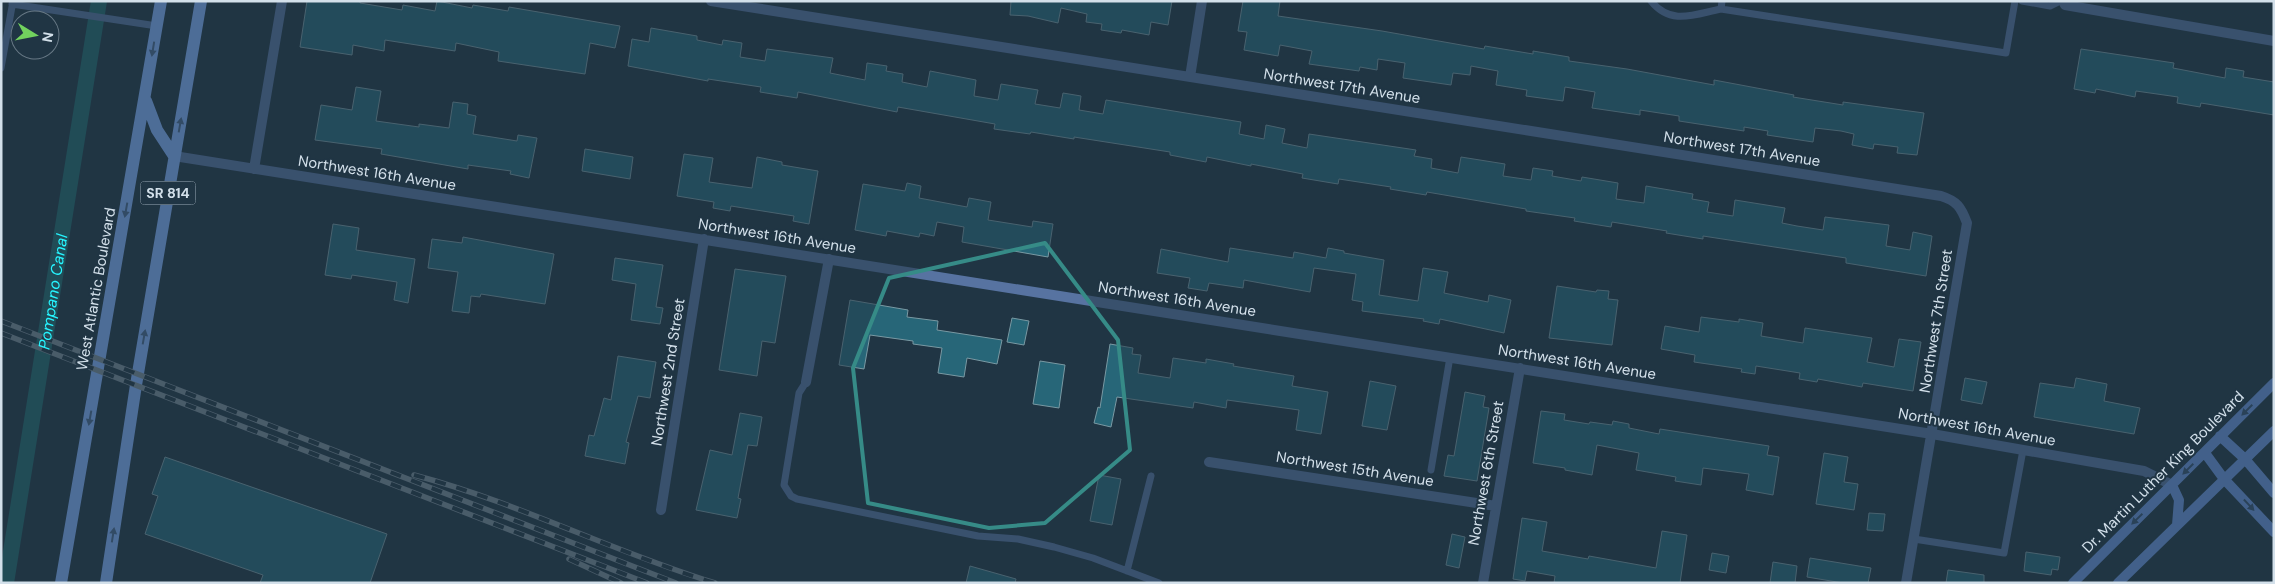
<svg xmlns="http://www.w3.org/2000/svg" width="2275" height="584" font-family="'DM Sans',sans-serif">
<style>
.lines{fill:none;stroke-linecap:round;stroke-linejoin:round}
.canal{stroke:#22696d;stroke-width:16}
.building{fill:#276678;stroke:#7999a3}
.lane{stroke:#5773a1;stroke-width:7}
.street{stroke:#5773a1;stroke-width:10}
.secondary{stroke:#6a96df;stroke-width:10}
.primary{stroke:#84b2fd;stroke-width:12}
.rail-casing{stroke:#7b8c98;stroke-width:5.5}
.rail{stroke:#203544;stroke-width:4;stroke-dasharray:11;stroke-linecap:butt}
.oneway{fill:#48678e}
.oneway2{fill:#365272}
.marked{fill:none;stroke:#368b87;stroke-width:4;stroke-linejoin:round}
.labels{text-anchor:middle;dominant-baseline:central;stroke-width:4;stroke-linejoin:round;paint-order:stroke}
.shield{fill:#203544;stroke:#9dadb8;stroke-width:1}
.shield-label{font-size:14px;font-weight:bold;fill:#d3e0ea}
.street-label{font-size:15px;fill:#d3e0ea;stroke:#203544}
.water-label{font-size:16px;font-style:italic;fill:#26f5ff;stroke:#203544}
</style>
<rect width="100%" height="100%" fill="#203544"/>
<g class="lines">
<path class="canal" id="s1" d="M6,583L99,1"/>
</g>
<path class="building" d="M307,1H360V3L402,10L403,5L435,11L437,1L472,8L473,5L508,11L509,7L620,26L615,48L590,43L585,74L498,61L499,52L456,43L455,51L385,40L384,51L353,45L352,55L300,47Z
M1011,1H1172L1168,25L1151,22L1149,35L1122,30L1121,33L1101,30L1102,24L1086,22L1087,14L1061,8L1058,23L1028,16L1010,15Z
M1243,1H1280L1278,16L1382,31L1484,49L1485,46L1533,54V51L1569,57V61L1627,69L1714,85V80L1794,95L1793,97L1843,105V102L1924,113L1917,155L1897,153L1898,147L1874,144L1873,149L1852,145L1854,134L1841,131L1815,128L1813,142L1767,135L1768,131L1744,127V131L1679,121V116L1640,110V115L1592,108L1595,92L1565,87L1563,101L1526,96L1527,90L1496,85L1498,71L1471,66L1470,75L1453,73L1451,85L1403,78L1405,63L1378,59L1377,70L1360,67L1359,71L1309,64L1312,51L1280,45L1278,56L1244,50L1247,32L1238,31Z
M651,28L697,36V40L722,45L723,40L742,43L740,57L765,61L767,49L833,58L830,73L865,80L867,63L887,66L886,71L903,74L902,82L927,87L930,71L976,80L974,96L998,100L1001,84L1038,90L1035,104L1060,108L1063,93L1081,96L1079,110L1103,114L1106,100L1241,122L1239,134L1264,139L1266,125L1285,129L1282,143L1307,148L1309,134L1416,150L1414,156L1432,159L1431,168L1458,173L1461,157L1505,164L1503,176L1531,180L1533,168L1553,171L1552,176L1581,181L1582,177L1618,183L1616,199L1644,203L1646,186L1693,194L1692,199L1709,202L1707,212L1733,216L1735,200L1785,208L1782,223L1797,226L1823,230L1825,217L1889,225L1886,246L1910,250L1913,232L1932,236L1926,276L1846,263V258L1703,236V239L1666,233L1667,231L1612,222L1611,227L1574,221L1575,218L1526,211V209L1427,192L1426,195L1390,189L1391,187L1339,179L1338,184L1302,178L1303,174L1251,164V166L1207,157L1206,162L1170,155V152L1074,137V139L1031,132L1030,134L994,129L995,124L898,107L897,112L798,92L797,98L760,92L761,87L708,79V81L628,66L632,39L649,42Z
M2081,49L2174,63L2173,68L2225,78L2226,68L2244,71L2243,77L2274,82V115L2201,103L2200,107L2177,103L2178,97L2136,91L2135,97L2096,89L2095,93L2074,89Z
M356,87L381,91L376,121L419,127V124L449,128L453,102L468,104L467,114L476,116L473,134L517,141L518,135L537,138L529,178L510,174L511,171L468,165V169L381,154L382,149L315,140L321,105L352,110Z
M585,149L633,157L630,179L582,171Z
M684,154L713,158L709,182L752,188L757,157L782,162V165L818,171L809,224L793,221L794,216L731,206L730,211L713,208L714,202L677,196Z
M907,183L921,186L919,198L967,207L969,198L991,202L988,220L1032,227L1033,221L1053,224L1048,257L962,242L964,227L937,222L934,236L920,233L919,237L887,231L886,236L855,230L863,184L905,191Z
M333,224L359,228L356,250L415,259L408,303L394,300L397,282L352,275L351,279L325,275Z
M463,237L554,254L545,304L481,294L480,297L471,296L469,313L452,311L458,272L428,268L432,239L462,243Z
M1230,248L1293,258L1294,252L1326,258L1328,248L1344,251V253L1384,260L1379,295L1418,301L1423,268L1448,272L1444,293L1488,302L1489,295L1511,300L1504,333L1440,319L1439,324L1423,321L1424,319L1362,311L1363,302L1352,300L1356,274L1314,268L1310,292L1244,280L1243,288L1209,283L1207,291L1188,288L1190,278L1157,273L1161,249L1228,262Z
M615,258L663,265L656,307L663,308L660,324L631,320L636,284L612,280Z
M735,269L786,276L775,343L762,341L757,376L719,370Z
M1557,286L1596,292L1597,290L1609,291L1608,299L1618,300L1612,345L1549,338Z
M850,300L908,310L907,317L938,321L937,330L1002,340L997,364L967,358L964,377L938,373L942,348L913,344V341L870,335L864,369L839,365Z
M1701,317L1739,322V319L1763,323L1761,336L1803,343L1805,328L1872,338L1867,362L1894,367L1899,339L1921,342L1913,391L1863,383L1862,387L1818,379L1817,382L1799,379L1800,373L1756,366L1755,374L1741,372L1742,369L1694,362L1695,355L1661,349L1665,326L1699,332Z
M1012,318L1029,321L1024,345L1007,342Z
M1110,344L1133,348L1132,354L1141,355L1138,373L1170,378L1173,358L1206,363V359L1234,364L1233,366L1294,376L1292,386L1328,392L1321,434L1296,430L1299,410L1227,400L1226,408L1194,402L1193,408L1117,397L1111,427L1094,423L1098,407L1100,408Z
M618,356L656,362L650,398L638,396L626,442L629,443L625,464L585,456L589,435L594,436L604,398L611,400Z
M1040,361L1065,365L1059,408L1033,404Z
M1965,378L1987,382L1982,404L1961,400Z
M2076,378L2107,384L2104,401L2140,408L2134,434L2034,417L2040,383L2074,388Z
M1370,381L1396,386L1387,430L1362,426Z
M1465,392L1485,396L1483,407L1489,408L1477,481L1444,476L1448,455L1454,456Z
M1541,411L1565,414L1564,420L1589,424L1590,422L1612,425L1613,421L1629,424V428L1659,434L1660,429L1769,446L1767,455L1779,457L1773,495L1746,490L1749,474L1703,468L1701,485L1675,481L1676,477L1636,470L1639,453L1597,445L1592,475L1565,470V468L1533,463Z
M740,413L762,417L757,446L748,445L738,498L741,499L737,518L696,510L710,450L732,455Z
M1824,453L1848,457L1844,482L1858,484L1854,510L1816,504Z
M165,457L387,534L370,583H260L263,575L145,534L158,496L152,494Z
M1099,475L1121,479L1112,525L1090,521Z
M1869,513L1885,514L1883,531L1867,530Z
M1522,518L1547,522L1542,551L1588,559L1589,556L1656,568L1662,531L1687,535L1680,583H1554L1555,576L1527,571L1525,581L1513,579Z
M1452,534L1465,537L1459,568L1446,565Z
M2026,552L2060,557L2058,570L2052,569L2051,575L2024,571Z
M1712,553L1729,556L1726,573L1709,570Z
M1810,558L1871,568L1868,583H1843L1807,577Z
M1773,562L1797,566L1795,583H1770Z
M970,566L1016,579L1015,583H966Z
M1948,570L1984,575V583H1946Z"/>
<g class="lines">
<path class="lane" d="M1651,1C1671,26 1695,14 1721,9
M1722,1L1721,9L2006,53L2015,1
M2022,1L2050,6L2060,1
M12,4L157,26
M1,68L13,1
M806,382L799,393L784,485L791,496L797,499L978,536L1018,539L1054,547L1093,558L1159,583
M1431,470L1450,357
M1914,539L2004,553L2023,450
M1127,571L1151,476"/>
<path class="street" d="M711,1L1941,196C1957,201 1961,207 1967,223L1906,583
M2063,1L2065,5L2274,41
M1190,77L1202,1
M174,156L1932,434L2144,471L2172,485
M254,169L282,1
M806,382L829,259
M1209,462L1496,506
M661,510L704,239
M1483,583L1520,368"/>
<path class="secondary" d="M2220,436L2245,459L2274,493
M2205,453L2224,479L2274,532
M2172,485L2179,500L2177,525
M2073,583L2274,383
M2118,583L2274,431"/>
<path class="primary" d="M146,101L157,130L174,156
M61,583L161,1
M106,583L136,385L201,1"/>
<defs>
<path id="rail" d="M1,321L676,583
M1,333L647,583
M414,475C517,502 613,552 715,583
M569,559L621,583"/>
</defs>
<use href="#rail" class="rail-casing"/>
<use href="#rail" class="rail"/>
</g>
<defs><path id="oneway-solid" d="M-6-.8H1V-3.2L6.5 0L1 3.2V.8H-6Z" transform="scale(1.25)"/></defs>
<g class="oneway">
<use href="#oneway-solid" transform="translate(153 49) rotate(99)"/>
<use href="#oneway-solid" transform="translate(180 125) rotate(-80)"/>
<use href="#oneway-solid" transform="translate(126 210) rotate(100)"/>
<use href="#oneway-solid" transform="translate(144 337) rotate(-80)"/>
<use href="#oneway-solid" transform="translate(90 418) rotate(100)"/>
<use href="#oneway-solid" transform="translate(113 535) rotate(-81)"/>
</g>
<g class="oneway2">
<use href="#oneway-solid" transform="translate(2247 410) rotate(135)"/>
<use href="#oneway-solid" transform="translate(2188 469) rotate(135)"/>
<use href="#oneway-solid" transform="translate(2249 505) rotate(47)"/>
<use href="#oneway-solid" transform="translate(2137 519) rotate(136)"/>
</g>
<path d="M0 0H2275V584H0ZM1045,243L1118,340L1130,450L1045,523L989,528L868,503L853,368L889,278Z" fill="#203544" fill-opacity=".55" fill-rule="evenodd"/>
<path class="marked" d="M1045,243L1118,340L1130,450L1045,523L989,528L868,503L853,368L889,278Z"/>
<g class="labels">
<rect class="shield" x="140.5" y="181.5" width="55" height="23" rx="4"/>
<g class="shield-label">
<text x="168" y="193">SR 814</text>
</g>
<g class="street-label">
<text transform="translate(1342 86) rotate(9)">Northwest 17th Avenue</text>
<text transform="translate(1742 149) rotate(9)">Northwest 17th Avenue</text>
<text transform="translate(377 173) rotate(9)">Northwest 16th Avenue</text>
<text transform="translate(777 236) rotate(9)">Northwest 16th Avenue</text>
<text transform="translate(96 289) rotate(-80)">West Atlantic Boulevard</text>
<text transform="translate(1177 299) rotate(9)">Northwest 16th Avenue</text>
<text transform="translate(1936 321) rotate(-81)">Northwest 7th Street</text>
<text transform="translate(1577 362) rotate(9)">Northwest 16th Avenue</text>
<text transform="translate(668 372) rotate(-81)">Northwest 2nd Street</text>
<text transform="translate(1977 427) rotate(10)">Northwest 16th Avenue</text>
<text transform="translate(1355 469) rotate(9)">Northwest 15th Avenue</text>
<text transform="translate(2163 472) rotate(-45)">Dr. Martin Luther King Boulevard</text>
<text transform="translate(1486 473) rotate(-80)">Northwest 6th Street</text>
</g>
<g class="water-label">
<text stroke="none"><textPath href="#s1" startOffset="295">Pompano Canal</textPath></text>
</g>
</g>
<rect width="2275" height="584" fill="none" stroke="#d3e0ea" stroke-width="5"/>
<g transform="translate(35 35) rotate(100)"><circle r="24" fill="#203544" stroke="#687986"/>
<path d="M0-4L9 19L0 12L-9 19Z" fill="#72d25e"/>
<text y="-8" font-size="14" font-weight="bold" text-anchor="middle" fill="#d3e0ea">N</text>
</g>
</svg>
